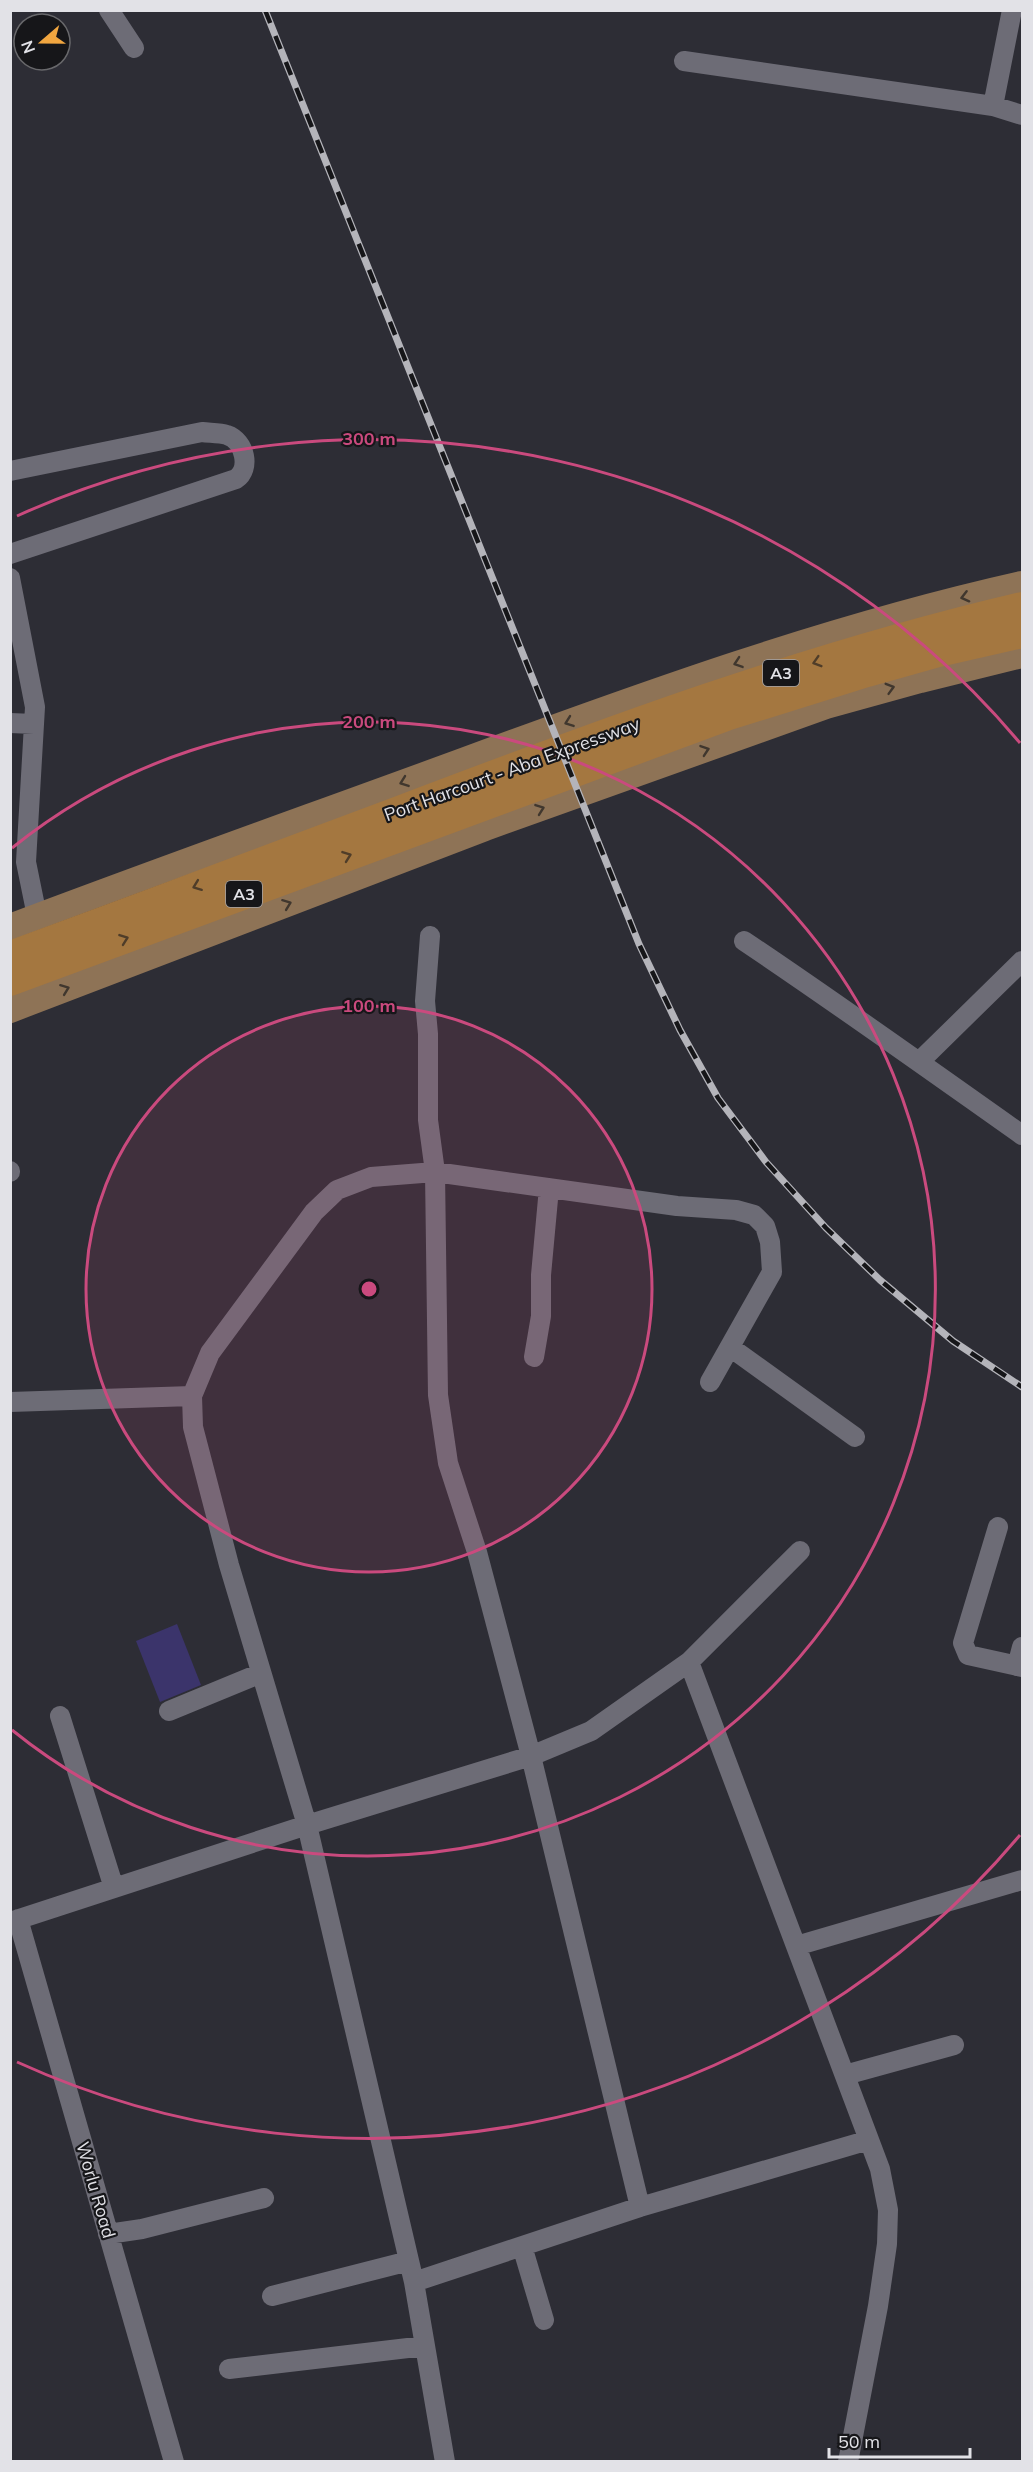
<svg xmlns="http://www.w3.org/2000/svg" width="1033" height="2472" font-family="Mulish,sans-serif">
<style>
.building{fill:#3b346b}
.lines{fill:none;stroke-linecap:round;stroke-linejoin:round}
.minor{stroke:#6d6c76;stroke-width:20}
.major{stroke:#8e7356;stroke-width:26}
.highway{stroke:#a47740;stroke-width:30}
.rail-casing{stroke:#b4b4ba;stroke-width:7}
.rail{stroke:#161619;stroke-width:4.5;stroke-dasharray:14;stroke-linecap:butt}
.oneway{stroke:#40372e}
.oneway2{stroke:#4f3d29}
.ring{fill:none;stroke:#ca4a7e;stroke-width:3}
.labels{text-anchor:middle;dominant-baseline:central;stroke-width:4.5;stroke-linejoin:round;paint-order:stroke}
.shield{fill:#161619;stroke:#a5a5a9;stroke-width:1.5}
.shield-label{font-size:16px;font-weight:bold;fill:#e2e2e7}
.street-label{font-size:18px;fill:#e2e2e7;stroke:#161619}
.centre{fill:#ca4a7e;stroke:#161619;stroke-width:3}
.ring-label{font-size:18px;text-anchor:middle;font-weight:bold;fill:#ca4a7e;stroke:#161619;stroke-width:4.5;stroke-linejoin:round;paint-order:stroke}
</style>
<rect width="100%" height="100%" fill="#2d2d35"/>
<path class="building" d="M177,1624L201,1685L160,1702L136,1641Z"/>
<g class="lines">
<path class="minor" d="M109,10L134,48
M684,61L993,106L1022,115
M993,106L1012,10
M10,471L202,432C210,433 220,433 227,435C245,441 251,469 236,479L10,554
M10,578L35,707L26,862L37,916
M10,723L34,724
M430,936L425,1001L428,1034V1120L435,1172L438,1395L448,1463L477,1552L531,1756L640,2207
M744,941C838,1004 930,1070 1022,1135
M919,1062L1022,961
M10,1171V1172
M730,1347L855,1437
M534,1357L541,1316V1275L549,1188
M10,1402L192,1396
M998,1527L963,1643L968,1655L1022,1667
M689,1662L880,2169L888,2210L887,2244L878,2306L848,2462
M1017,1666L1022,1647
M169,1711L261,1673
M60,1716L114,1888
M18,1919L174,2462
M10,1922L307,1825L531,1756L591,1731L689,1662L800,1551
M796,1946L1022,1880
M845,2075L954,2045
M108,2234L142,2229L264,2198
M522,2246L544,2320
M414,2282L640,2207L869,2140
M272,2296L409,2261
M229,2369L425,2346
M445,2462L414,2282L307,1825L229,1565L193,1427L192,1396L210,1353L314,1212L337,1190L371,1177L435,1172L677,1206L736,1210L754,1215L765,1226L770,1242L772,1272L710,1382"/>
<path class="major" d="M10,927C160,870 310,817 460,762C645,694 830,627 1022,584
M10,1010L485,828L826,706L920,680L1022,655"/>
<path class="highway" d="M10,956C140,908 269,860 399,811C604,733 808,657 1022,607
M10,981L729,715L867,672L938,652L1022,633"/>
<defs>
<path id="rail" d="M265,10L639,944L680,1030L718,1098L766,1162L826,1228L880,1280L953,1341L1022,1387"/>
</defs>
<use href="#rail" class="rail-casing"/>
<use href="#rail" class="rail"/>
</g>
<defs><path id="oneway-chevron" d="M-2-3.5L2.5 0L-2 3.5" fill="none" stroke-width="1.6" stroke-linecap="round" stroke-linejoin="round" transform="scale(1.5)"/></defs>
<g class="oneway">
<use href="#oneway-chevron" transform="translate(965 597) rotate(166)"/>
<use href="#oneway-chevron" transform="translate(738 663) rotate(161)"/>
<use href="#oneway-chevron" transform="translate(890 688) rotate(-16)"/>
<use href="#oneway-chevron" transform="translate(569 722) rotate(160)"/>
<use href="#oneway-chevron" transform="translate(705 750) rotate(-19)"/>
<use href="#oneway-chevron" transform="translate(404 782) rotate(160)"/>
<use href="#oneway-chevron" transform="translate(540 809) rotate(-20)"/>
<use href="#oneway-chevron" transform="translate(287 904) rotate(-21)"/>
<use href="#oneway-chevron" transform="translate(65 989) rotate(-21)"/>
</g>
<g class="oneway2">
<use href="#oneway-chevron" transform="translate(817 662) rotate(163)"/>
<use href="#oneway-chevron" transform="translate(347 856) rotate(-20)"/>
<use href="#oneway-chevron" transform="translate(197 886) rotate(159)"/>
<use href="#oneway-chevron" transform="translate(124 939) rotate(-20)"/>
</g>
<circle cx="369" cy="1289" r="283" fill="#ca4a7e" fill-opacity=".12"/>
<g class="ring">
<circle cx="369" cy="1289" r="283"/>
<path d="M12 848A567 567 0 1 1 12 1730"/>
<path d="M1020 1835A850 850 0 0 1 17 2062M17 516A850 850 0 0 1 1020 743"/>
</g>
<g class="labels">
<g class="shield">
<rect x="763" y="660" width="36" height="26" rx="4.5"/>
<rect x="226" y="881" width="36" height="26" rx="4.5"/>
</g>
<g class="shield-label">
<text x="781" y="673">A3</text>
<text x="244" y="894">A3</text>
</g>
<g class="street-label">
<text transform="translate(512 769) rotate(-20)">Port Harcourt - Aba Expressway</text>
<text transform="translate(96 2190) rotate(74)">Worlu Road</text>
</g>
</g>
<circle cx="369" cy="1289" r="9" class="centre"/>
<g class="ring-label">
<text x="369" y="445">300 m</text>
<text x="369" y="728">200 m</text>
<text x="369" y="1012">100 m</text>
</g>
<rect width="1033" height="2472" fill="none" stroke="#e2e2e7" stroke-width="24"/>
<g transform="translate(42 42) rotate(250)"><circle r="28" fill="#161619" stroke="#68686b" stroke-width="1.5"/>
<path d="M0-4.5L10 22L0 15L-10 22Z" fill="#f1a640"/>
<text y="-9" font-size="16" font-weight="bold" text-anchor="middle" fill="#e2e2e7">N</text>
</g>
<path d="M829 2448v9h141v-9" fill="none" stroke="#e2e2e7" stroke-width="3"/>
<text x="838" y="2448" font-size="18" fill="#e2e2e7" stroke="#161619" stroke-width="4.5" paint-order="stroke">50 m</text>
</svg>
